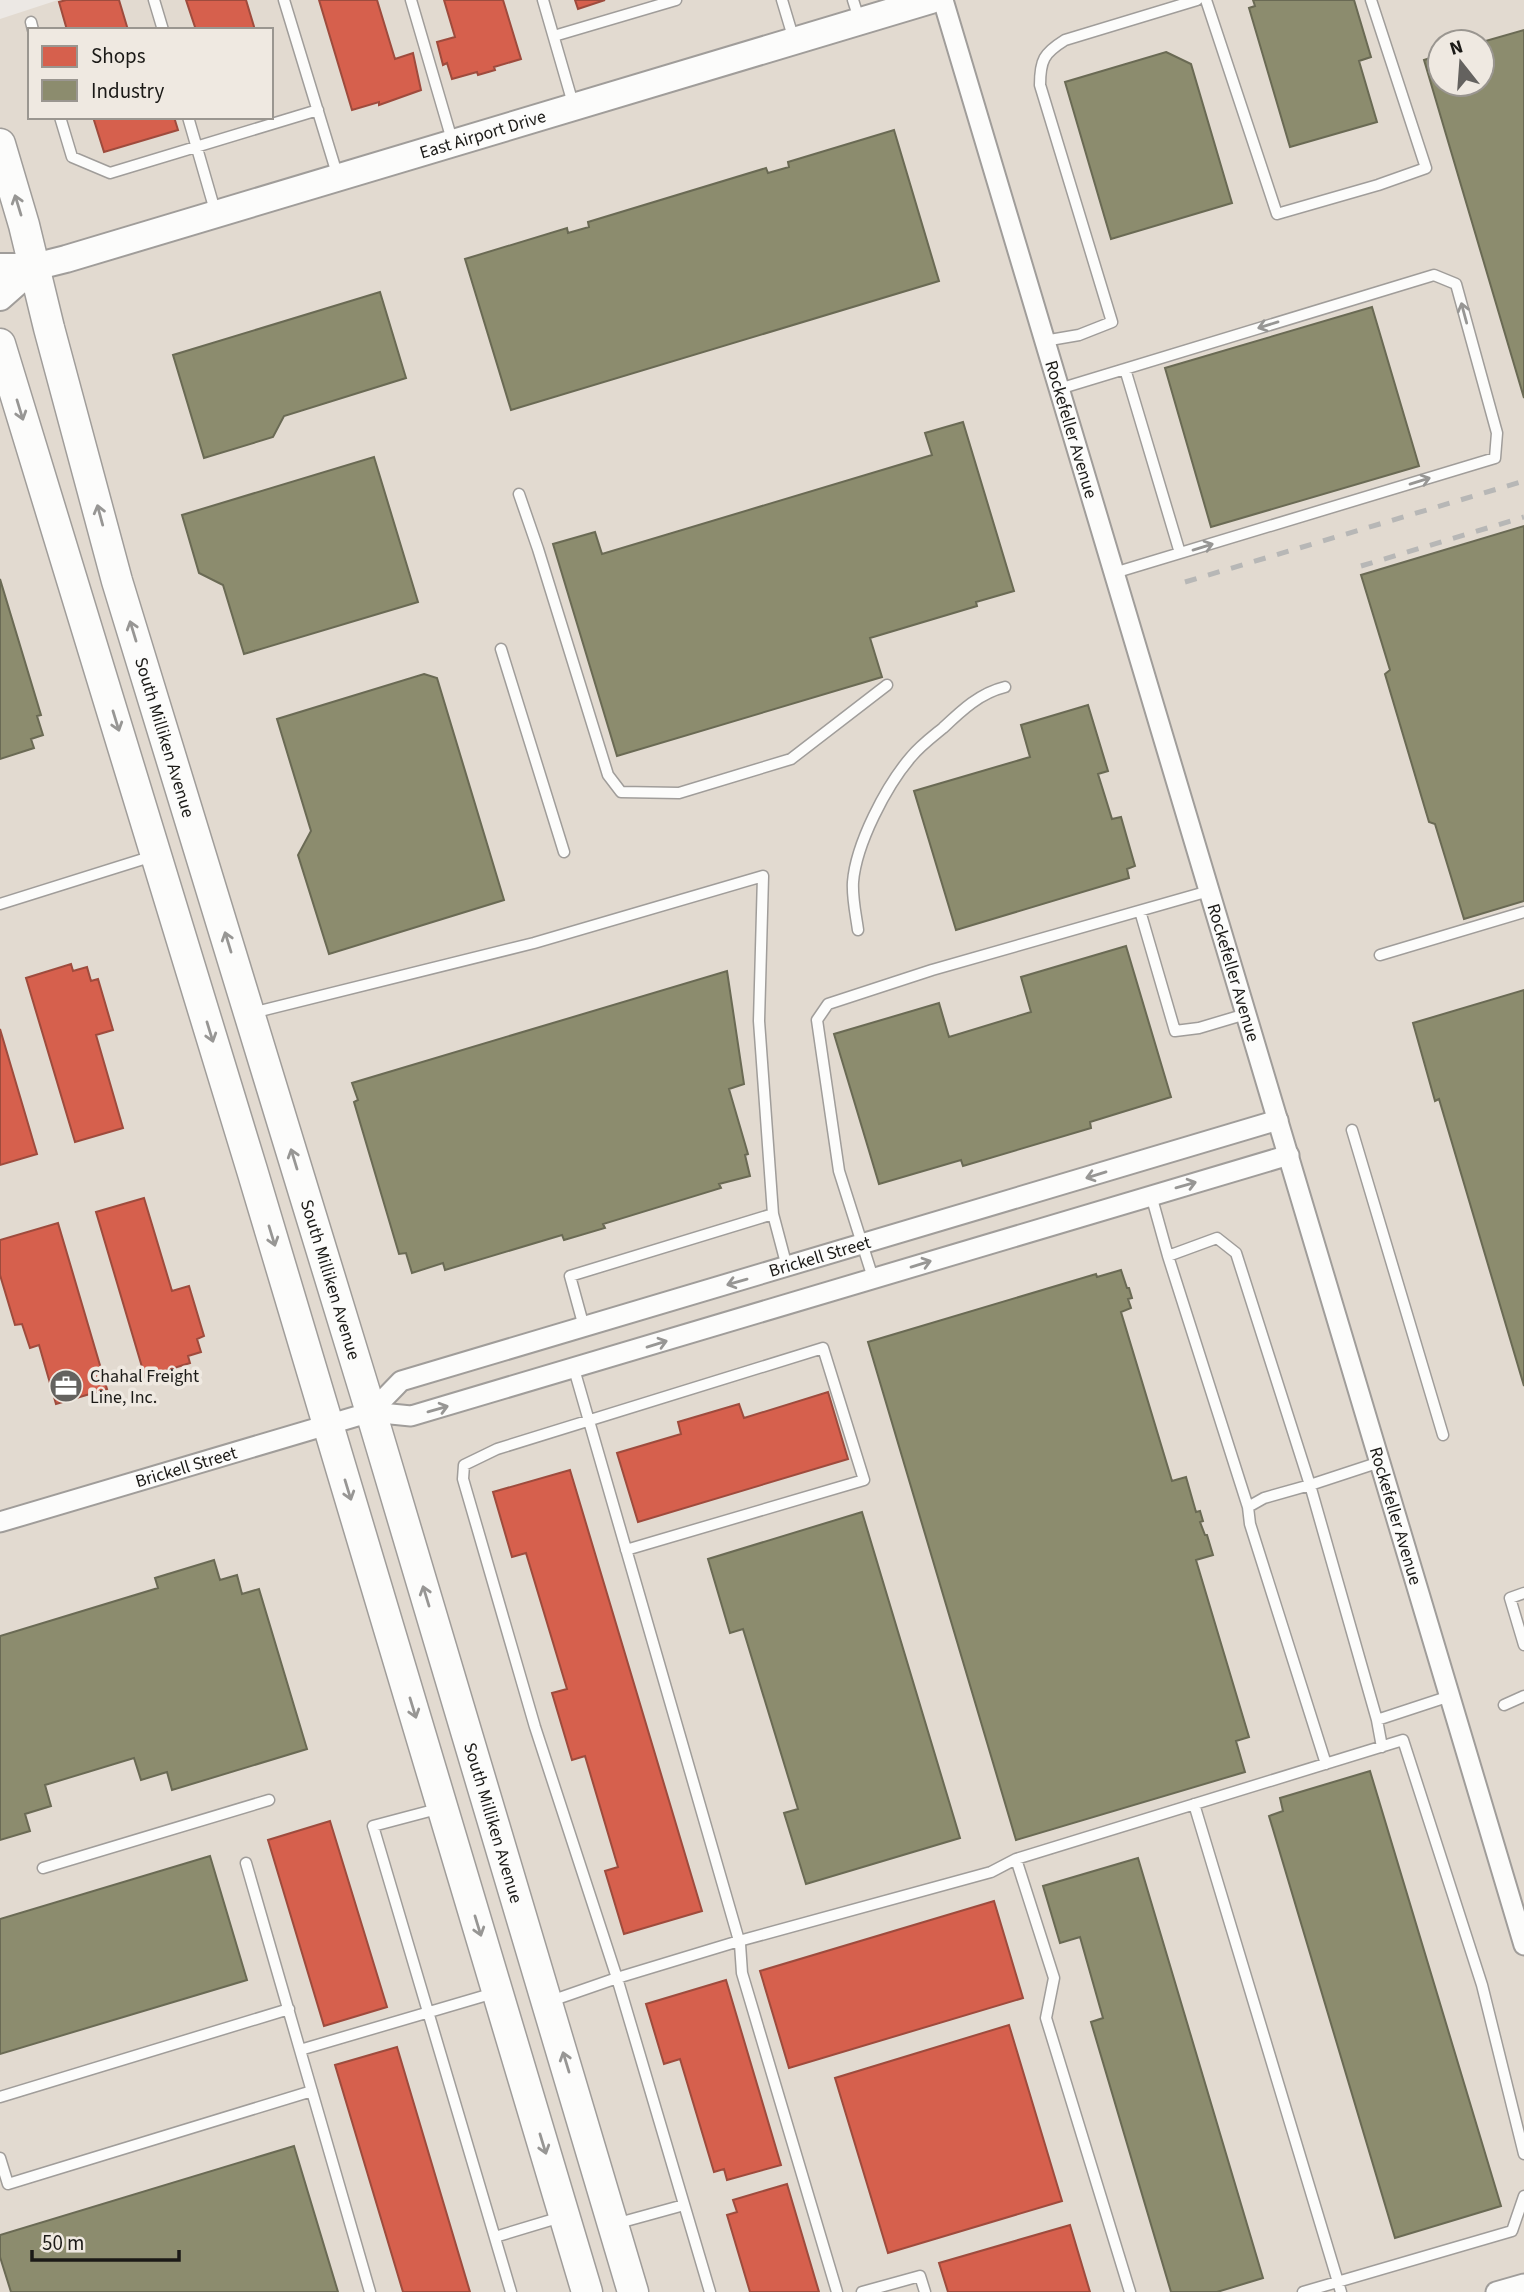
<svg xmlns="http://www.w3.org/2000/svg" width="1524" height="2292" font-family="'Source Sans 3',sans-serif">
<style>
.built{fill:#e2dad0;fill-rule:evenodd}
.shops{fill:#d6604d;stroke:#9e4b3d;stroke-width:2}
.industry{fill:#8c8c6e;stroke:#6a6a54;stroke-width:2}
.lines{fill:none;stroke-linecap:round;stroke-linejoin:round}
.service-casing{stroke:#a09d9a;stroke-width:13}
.minor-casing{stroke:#a09d9a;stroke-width:23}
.secondary-casing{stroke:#a09d9a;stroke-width:30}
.primary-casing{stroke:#a09d9a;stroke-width:33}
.service{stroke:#fcfcfb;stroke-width:10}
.minor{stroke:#fcfcfb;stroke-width:19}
.secondary{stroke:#fcfcfb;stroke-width:26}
.primary{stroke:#fcfcfb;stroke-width:30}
.rail{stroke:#b7b7b6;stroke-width:5;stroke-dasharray:12 12;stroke-linecap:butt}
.oneway{stroke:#979694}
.labels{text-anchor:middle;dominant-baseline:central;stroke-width:7;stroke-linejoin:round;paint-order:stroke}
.street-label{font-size:18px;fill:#1b1a17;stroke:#efe9e1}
.poi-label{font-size:18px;fill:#1b1a17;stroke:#efe9e1;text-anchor:start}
</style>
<rect width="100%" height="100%" fill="#ece8e4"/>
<path class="built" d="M58,0H1524V2292H0V19ZM30,30H271V117H30ZM1440,42H1482V84H1440Z"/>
<path class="shops" d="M66,0H119L128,30H67L59,2Z
M186,0H246L255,30H196Z
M319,0H377L395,59L413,53L421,90L379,105V102L352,110Z
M444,0H503L521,59L494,67L495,70L478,75L477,72L452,79L447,63L443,65L437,42L455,37Z
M575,0H605L578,9Z
M93,117H174L178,130L104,152Z
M71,964L73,971L87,967L91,981L98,979L113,1030L96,1035L123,1128L75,1142L26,978Z
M0,1029L37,1154L0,1165Z
M144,1198L172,1291L189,1286L204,1336L197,1339L201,1352L188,1356L190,1363L145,1377L96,1212Z
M58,1223L107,1389L56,1404L39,1345L30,1348L22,1324L15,1325L0,1275V1240Z
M828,1392L848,1459L638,1522L617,1453L681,1434L678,1422L739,1404L744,1418Z
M570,1470L702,1911L624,1934L605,1871L618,1867L585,1756L572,1760L552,1693L567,1689L526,1553L512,1557L493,1492Z
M330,1821L387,2007L324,2026L268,1840Z
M994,1901L1023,1998L789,2068L760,1971Z
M726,1980L781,2165L727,2180L724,2169L714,2172L680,2059L664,2064L646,2004Z
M1009,2025L1062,2201L888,2253L835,2078Z
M397,2047L470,2292H403L335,2065Z
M787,2184L819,2292H750L727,2215L737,2212L733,2200Z
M1070,2225L1090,2292H948L939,2263Z"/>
<path class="industry" d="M1253,0H1354L1371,57L1359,61L1377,122L1290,147L1249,8L1255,6Z
M1524,30V398L1424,60L1440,55V84H1482V42Z
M1166,52L1191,64L1232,203L1111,239L1065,82Z
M894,130L939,281L511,410L465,259L567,228L568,233L589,227L588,222L766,168L768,173L789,167L788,162Z
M380,292L406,378L284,416L273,437L204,458L173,355Z
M1372,307L1419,466L1211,527L1165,368Z
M963,422L1014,591L976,602L977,606L870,638L882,677L617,756L553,544L595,532L602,554L932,455L925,433Z
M374,457L418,602L244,654L223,585L199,573L182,515Z
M1524,526V901L1464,919L1435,824L1429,822L1385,674L1390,670L1361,575Z
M0,579L41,715L37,716L43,735L31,739L34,748L0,759Z
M424,674L437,678L504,900L329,954L298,855L311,831L277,719Z
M1088,705L1108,771L1098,774L1112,819L1121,817L1135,866L1127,869L1129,878L956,930L914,791L1030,757L1021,725Z
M1126,946L1171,1097L1090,1122L1091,1128L963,1166L961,1160L879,1184L834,1034L939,1003L949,1037L1031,1012L1021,977Z
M727,971L744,1084L729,1089L748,1154L745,1155L750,1176L719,1184L721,1188L603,1224L605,1228L564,1240L562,1235L445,1270L443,1263L412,1273L406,1253L399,1254L354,1102L358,1100L352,1083Z
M1524,990V1386L1439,1099L1435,1101L1413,1023Z
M1121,1270L1127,1288H1129L1132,1298L1128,1299L1131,1308L1121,1312L1172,1481L1186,1477L1196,1512L1200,1511L1203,1521L1200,1522L1205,1535H1207L1213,1555L1196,1560L1249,1737L1236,1741L1245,1772L1016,1840L868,1342L1096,1274L1097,1277Z
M862,1512L960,1838L806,1884L784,1813L798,1809L743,1629L730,1633L708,1559Z
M214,1560L220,1580L237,1575L242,1594L259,1589L307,1749L172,1790L167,1772L141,1780L134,1758L45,1785L51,1806L25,1814L30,1831L0,1840V1636L158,1588L155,1578Z
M1370,1771L1501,2206L1395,2238L1269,1816L1283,1811L1280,1798Z
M210,1856L247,1980L0,2054V1919Z
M1138,1858L1263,2278L1217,2292H1171L1091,2022L1103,2018L1080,1937L1060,1943L1043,1886Z
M294,2146L338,2292H11L0,2257V2235Z"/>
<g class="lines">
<defs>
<path id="service" d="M154,0L163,30
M284,0L338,177
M411,0L452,140
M543,0L574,107
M782,0L794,40
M853,0L859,19
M1206,0L1277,214L1378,185L1426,168L1371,0
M31,22L33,30
M554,36L676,0
M60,117L72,157L110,173L318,110
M188,117L216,214
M1044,341L1079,335L1112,322L1040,85C1040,60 1044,53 1065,40L1197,0
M1125,369L1180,553
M1059,389L1434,275L1456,284L1497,433L1495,458L1114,573
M519,494L538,549L608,775L621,792L679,793L791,759L887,685
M501,649L564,852
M0,904L153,856
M1140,911L1175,1031L1199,1028L1246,1014
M858,930C856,915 852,898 853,882C856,844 886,786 911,757C920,746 932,737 943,728C962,710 980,693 1005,687
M1380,955L1524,912
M252,1013L534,943L763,876L759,1021L773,1214
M1352,1130L1443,1435
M1151,1195L1168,1256L1217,1238L1236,1253L1310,1485L1264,1498L1248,1507L1250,1524L1326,1764
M1168,1256L1248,1507
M873,1278L839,1171L817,1020L828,1004L932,970L1209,891
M584,1327L570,1276L773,1214L787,1267
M574,1369L740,1944L742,1973L837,2292
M1380,1462L1310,1485L1377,1720L1450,1696
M1524,1593L1510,1598L1524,1645
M1504,1705L1524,1696
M1377,1720L1382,1747
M1194,1804L1341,2292
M441,1808L373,1826L511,2292
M1016,1859L1054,1978L1046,2018L1130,2292
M246,1863L300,2050L494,1993
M43,1868L269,1800
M548,2002L617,1978L535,1727L463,1479L464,1465L497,1449L823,1348L864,1480L626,1550
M300,2050L370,2292
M0,2097L289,2009
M0,2158L8,2184L312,2091
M615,2224L684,2205
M495,2237L561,2217
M710,2292L617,1978L739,1941L991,1872L1016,1859L1403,1740L1482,1985L1524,2154
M862,2292L920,2276L925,2292
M1303,2292L1512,2231L1524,2196"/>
<g id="minor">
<path id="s1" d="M943,0L1524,1945"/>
<path id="s2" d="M371,1412L401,1381L1278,1120"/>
<path id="s3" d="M0,1522L371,1412L411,1416L1289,1155"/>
<path d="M1496,2292L1524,2284"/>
</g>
<g id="secondary">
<path id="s4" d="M0,267H34L66,259L931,0"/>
<path d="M0,297L34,267"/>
</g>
<g id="primary">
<path id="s5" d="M0,144L24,225L49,328L117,581L371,1412L633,2292"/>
<path d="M0,344L252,1170L587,2292"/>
</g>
</defs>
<use href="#service" class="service-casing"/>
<use href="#minor" class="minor-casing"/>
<use href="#secondary" class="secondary-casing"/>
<use href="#primary" class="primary-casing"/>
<use href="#service" class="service"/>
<use href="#minor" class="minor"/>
<use href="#secondary" class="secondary"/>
<use href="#primary" class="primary"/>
<path class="rail" d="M1361,566L1524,517
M1185,582L1524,481"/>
</g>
<defs><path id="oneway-shaft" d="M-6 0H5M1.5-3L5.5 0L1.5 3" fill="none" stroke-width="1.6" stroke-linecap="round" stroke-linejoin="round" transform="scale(1.75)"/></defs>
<g class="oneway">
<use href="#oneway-shaft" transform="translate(18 205) rotate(-107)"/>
<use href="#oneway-shaft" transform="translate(1464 313) rotate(-105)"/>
<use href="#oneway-shaft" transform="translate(1268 325) rotate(163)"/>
<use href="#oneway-shaft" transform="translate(20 410) rotate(73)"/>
<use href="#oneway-shaft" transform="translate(1420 481) rotate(-17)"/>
<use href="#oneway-shaft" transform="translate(100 515) rotate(-105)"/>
<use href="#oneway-shaft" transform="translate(1203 547) rotate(-17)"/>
<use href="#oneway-shaft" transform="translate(133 631) rotate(-107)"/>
<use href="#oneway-shaft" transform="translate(116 721) rotate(73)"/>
<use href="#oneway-shaft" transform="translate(228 942) rotate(-107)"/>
<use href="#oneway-shaft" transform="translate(210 1032) rotate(73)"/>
<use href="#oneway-shaft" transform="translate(294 1159) rotate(-107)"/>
<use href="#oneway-shaft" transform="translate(1096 1175) rotate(163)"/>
<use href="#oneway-shaft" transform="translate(1186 1185) rotate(-16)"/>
<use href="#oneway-shaft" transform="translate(272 1236) rotate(73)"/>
<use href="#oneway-shaft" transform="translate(921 1264) rotate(-17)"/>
<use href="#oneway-shaft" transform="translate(737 1282) rotate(164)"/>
<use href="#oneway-shaft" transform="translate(657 1344) rotate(-17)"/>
<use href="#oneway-shaft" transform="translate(438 1409) rotate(-16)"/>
<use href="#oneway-shaft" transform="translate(348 1490) rotate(73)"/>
<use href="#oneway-shaft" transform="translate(426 1596) rotate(-107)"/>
<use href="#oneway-shaft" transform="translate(413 1708) rotate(73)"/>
<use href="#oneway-shaft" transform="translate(478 1926) rotate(73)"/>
<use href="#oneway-shaft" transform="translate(566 2062) rotate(-107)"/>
<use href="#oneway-shaft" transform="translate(543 2144) rotate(73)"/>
</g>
<defs>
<symbol id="office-disc" viewBox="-11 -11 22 22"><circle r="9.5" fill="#64625f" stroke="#efe9e1"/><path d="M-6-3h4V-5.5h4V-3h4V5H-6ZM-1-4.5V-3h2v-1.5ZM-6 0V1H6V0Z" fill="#fff"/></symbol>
</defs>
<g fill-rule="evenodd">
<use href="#office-disc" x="47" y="1367" width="38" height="38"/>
</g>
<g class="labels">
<g class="street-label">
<text stroke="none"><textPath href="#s4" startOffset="502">East Airport Drive</textPath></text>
<text stroke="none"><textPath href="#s1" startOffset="448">Rockefeller Avenue</textPath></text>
<text stroke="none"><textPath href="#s5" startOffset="616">South Milliken Avenue</textPath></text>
<text stroke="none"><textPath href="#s1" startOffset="1015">Rockefeller Avenue</textPath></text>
<text stroke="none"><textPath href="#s2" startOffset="480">Brickell Street</textPath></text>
<text stroke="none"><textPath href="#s5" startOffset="1183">South Milliken Avenue</textPath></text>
<text stroke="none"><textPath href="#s3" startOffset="194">Brickell Street</textPath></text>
<text stroke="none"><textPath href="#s1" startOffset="1582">Rockefeller Avenue</textPath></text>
<text stroke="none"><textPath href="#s5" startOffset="1750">South Milliken Avenue</textPath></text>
</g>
<g class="poi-label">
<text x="90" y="1376">Chahal Freight<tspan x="90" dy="21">Line, Inc.</tspan></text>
</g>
</g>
<rect x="28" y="28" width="245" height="91" fill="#efe9e1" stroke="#9a9690" stroke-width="2"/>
<rect x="42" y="46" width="35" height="21" fill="#d6604d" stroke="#9a9690" stroke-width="2"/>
<text x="91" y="63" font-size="21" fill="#1b1a17">Shops</text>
<rect x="42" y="80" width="35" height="21" fill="#8c8c6e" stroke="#9a9690" stroke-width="2"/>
<text x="91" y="98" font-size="21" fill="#1b1a17">Industry</text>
<g transform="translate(1461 63) rotate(343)"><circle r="33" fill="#efe9e1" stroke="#9a9690" stroke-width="2"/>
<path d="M0-5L12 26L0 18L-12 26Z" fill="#64625f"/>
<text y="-10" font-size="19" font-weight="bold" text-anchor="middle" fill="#1b1a17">N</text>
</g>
<path d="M32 2250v10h147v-10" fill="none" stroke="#1b1a17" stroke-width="3.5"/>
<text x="42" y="2250" font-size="21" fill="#1b1a17" stroke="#efe9e1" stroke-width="5" paint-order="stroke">50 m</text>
</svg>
